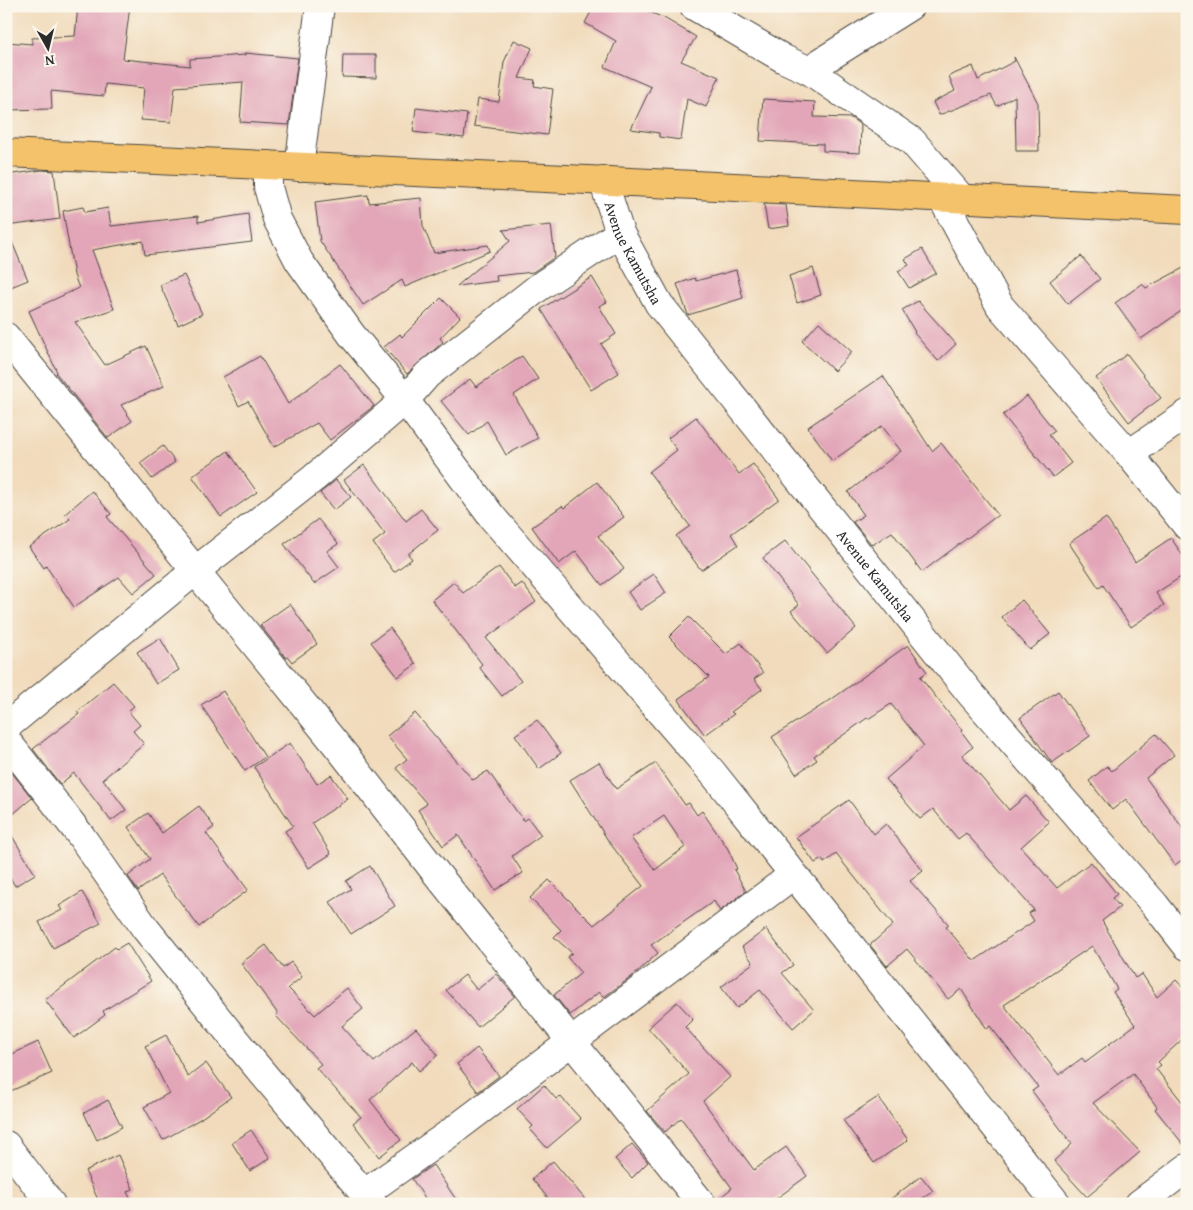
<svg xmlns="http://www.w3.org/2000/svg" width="1193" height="1210" font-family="'Gentium Book Plus',serif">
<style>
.building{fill:#e2a6b8;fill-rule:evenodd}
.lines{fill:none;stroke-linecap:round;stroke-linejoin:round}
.minor-casing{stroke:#494541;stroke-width:30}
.highway-casing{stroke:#494541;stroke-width:30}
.minor{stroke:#fff;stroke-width:28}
.highway{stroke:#f3c26a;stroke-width:28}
.labels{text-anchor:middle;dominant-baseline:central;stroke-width:4.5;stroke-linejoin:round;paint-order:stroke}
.street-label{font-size:15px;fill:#2b2b2b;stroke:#fbf7ec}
</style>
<rect width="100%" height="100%" fill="#fbf7ec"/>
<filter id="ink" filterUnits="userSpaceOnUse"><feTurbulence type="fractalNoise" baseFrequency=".02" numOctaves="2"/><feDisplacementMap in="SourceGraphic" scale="10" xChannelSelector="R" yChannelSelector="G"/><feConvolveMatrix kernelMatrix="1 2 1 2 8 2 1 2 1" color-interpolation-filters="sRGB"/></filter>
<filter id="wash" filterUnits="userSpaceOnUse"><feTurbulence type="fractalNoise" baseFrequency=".0096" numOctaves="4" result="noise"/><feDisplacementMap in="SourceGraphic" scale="20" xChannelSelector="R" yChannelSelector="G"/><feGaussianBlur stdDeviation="1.12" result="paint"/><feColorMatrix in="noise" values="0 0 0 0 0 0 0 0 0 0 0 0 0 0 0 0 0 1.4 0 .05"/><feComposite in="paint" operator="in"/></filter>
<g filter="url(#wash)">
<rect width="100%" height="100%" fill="#f1dbbc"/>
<g id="blocks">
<path class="building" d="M78,6H130L123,59L190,66V59L245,55V53L298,58L289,125L240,122L243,82L175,87L171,122L141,120L144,88L105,84L104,96L51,91L52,109L6,110V42L32,44V38L75,36Z
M594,6H635L664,18L696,37L681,61L719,77L706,107L687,99L681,140L659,137V133L631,129L651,87L605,67L616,41L585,23Z
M514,40L532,48L519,78L535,80L534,86L553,89L547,135L474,126L478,99L499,102L504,62Z
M343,55H376V78L342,77Z
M1014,57L1038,103L1039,151H1016L1015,96L997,106L991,95L939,115L933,102L955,91L949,76L973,66L978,80L1015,61Z
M763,99L815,102L814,117L851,118L861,125L860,153L823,151V144L760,141Z
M416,108L467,114L464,138L413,132Z
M42,170L54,171L60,219L6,226V175Z
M368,195L369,203L421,198L423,226L434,253L488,245L490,251L405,287L402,280L363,305L320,241L315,202Z
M764,204L786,205L789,226L768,229Z
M83,207L85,212L108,208L111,226L198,216V222L248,214L252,242L145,255L143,241L92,250L114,309L75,322L105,365L146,346L164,386L121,405L132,421L108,438L56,373L57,372L29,311L79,288L74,275L63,211Z
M551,225L555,257L533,272L496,276L497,281L457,286L510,241L503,230Z
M6,228L28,280L6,289Z
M922,249L936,273L909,288L898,271L909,265L905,259Z
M1081,256L1100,279L1068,304L1050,281Z
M1187,266V307L1141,339L1115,303L1142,284L1146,288Z
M813,268L821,295L797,303L789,276Z
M736,270L743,298L688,315L677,284L695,278L696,281Z
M184,275L202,314L178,325L160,285Z
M592,277L607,302L599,306L616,334L601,344L619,373L591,390L541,309Z
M441,298L460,317L440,338L443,342L407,374L384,347L400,334L402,337Z
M918,301L956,344L938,361L914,333L915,332L902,310Z
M819,322L852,352L834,371L802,341Z
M1127,354L1161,398L1129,422L1096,378Z
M260,356L288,404L340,364L374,406L330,440L317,423L274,447L248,401L239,406L223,377Z
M522,356L538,379L514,395L538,438L506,455L487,421L469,435L441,401L470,379L476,387Z
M883,376L932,451L941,443L998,515L922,572L892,532L872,545L853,522L864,515L848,492L901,451L882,426L832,461L808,427Z
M1027,396L1055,431L1049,435L1071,463L1053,477L1003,415Z
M696,417L739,474L753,464L779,499L731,534L738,545L701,570L676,536L690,526L649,472L677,450L668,438Z
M163,446L175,462L152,479L140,463Z
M228,451L257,492L221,517L192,476Z
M364,465L406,521L421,509L438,530L408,554L412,559L394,572L373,543L385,534L344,480Z
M336,480L351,497L334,510L320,493Z
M597,482L624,517L598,536L624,569L602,585L576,551L559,564L532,527L562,506L564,508Z
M92,491L111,514L107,517L156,574L133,593L119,577L74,607L46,566L44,568L29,547L70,519L65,514Z
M1106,518L1135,562L1171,538L1187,562V573L1156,593L1164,605L1131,627L1103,585L1099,588L1069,543Z
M318,519L338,544L327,551L339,567L314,584L284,544Z
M785,541L856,628L827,653L791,611L799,605L763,558Z
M499,567L515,588L522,583L536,602L486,638L521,681L502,696L479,667L482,664L432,600L454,582L463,593Z
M654,574L666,593L640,610L628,592Z
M1022,600L1050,634L1030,650L1002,617Z
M290,604L317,644L292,662L288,657L286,658L260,625Z
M689,617L726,654L741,643L763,673L754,679L762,689L731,712L734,714L705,735L678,699L709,677L669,637Z
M390,628L416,664L398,677L371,642Z
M160,638L179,670L156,684L137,652Z
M908,645L927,672L920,677L962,730L961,731L973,747L962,755L1009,810L1026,796L1049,822L1021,847L1057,888L1091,862L1117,894L1112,898L1120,907L1102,921L1135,978L1142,974L1157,997L1176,980L1187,992V1035L1158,1062L1161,1065L1156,1069L1187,1108V1149L1155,1109L1157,1107L1133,1074L1093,1103L1140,1152L1087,1197L1054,1161L1072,1144L1032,1091L1038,1087L990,1026L987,1029L961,989L948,999L907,949L887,966L870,945L893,925L836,854L824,863L822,859L815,863L796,837L849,800L874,834L886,824L923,871L910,881L949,925L946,927L974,961L1034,921L1029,913L1034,910L966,833L958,839L933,809L920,819L886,779L924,746L891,704L868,719L867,718L814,756L817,760L796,774L772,737L832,699ZM1092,946L1117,989L1113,992L1135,1025L1085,1062L1082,1058L1059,1075L1004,1005Z
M113,682L134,706L128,711L140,725L133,731L144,744L103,779L126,810L111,821L74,773L60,784L33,749L79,714L77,712Z
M223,691L265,757L245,771L201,705Z
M1058,691L1090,736L1052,763L1020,718Z
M415,713L473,780L488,771L517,812L524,821L528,818L541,835L512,856L523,873L495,890L458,835L443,846L418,810L427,804L396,768L407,759L387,736Z
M537,720L561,753L539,769L515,735Z
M1156,734L1174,755L1146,778L1187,834V856L1175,865L1126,799L1112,810L1089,781L1107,766L1112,771Z
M290,743L317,784L331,775L348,799L312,823L331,854L309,868L285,831L293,826L254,767Z
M599,762L616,789L656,763L685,805L689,803L697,815L702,811L728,849L737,869L734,870L746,891L720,911L714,901L651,945L658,953L634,975L604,997L599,992L570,1015L554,995L581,973L567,957L572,953L554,937L561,930L530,898L549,880L594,925L643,886L609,842L570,780ZM664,816L685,847L655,870L631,838Z
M9,769L32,798L6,820V770Z
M199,806L214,827L206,833L248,890L199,927L160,875L138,891L128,876L150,859L128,827L148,813L162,833Z
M6,826L35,874L15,886L6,871Z
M370,866L395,906L351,934L330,902L351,889L346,881Z
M82,892L101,923L53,948L39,922L62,910L59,906Z
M766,929L793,965L782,973L814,1010L793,1028L760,990L737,1008L721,987L753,963L742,947Z
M127,943L151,981L103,1011L105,1015L74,1038L45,1000L115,947L117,949Z
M266,945L283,968L291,962L302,977L288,988L315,1015L347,988L363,1009L342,1026L374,1062L416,1028L438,1055L419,1071L412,1062L370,1100L401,1140L379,1157L353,1123L361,1117L316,1068L321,1064L276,1016L278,1014L241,963Z
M496,974L515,996L478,1027L446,990L465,975L477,990Z
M677,1002L693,1019L685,1027L730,1077L703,1101L754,1170L786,1147L807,1176L769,1204H717V1200L732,1188L681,1118L665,1132L647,1111L689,1074L648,1028Z
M166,1035L188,1077L206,1063L231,1097L200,1119L163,1140L144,1107L169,1093L145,1046Z
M38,1042L52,1073L6,1093V1057Z
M477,1048L499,1076L478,1092L457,1064Z
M544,1085L556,1099L560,1096L581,1119L547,1148L530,1129L533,1126L517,1109Z
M878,1097L908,1140L874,1163L843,1120Z
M108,1100L122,1127L97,1140L84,1113Z
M251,1130L270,1158L250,1171L232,1143Z
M632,1144L648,1162L632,1178L615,1159Z
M118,1155L133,1189L127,1192L133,1204H100L85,1171Z
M553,1161L589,1204H553L532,1179Z
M433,1165L459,1204H429L412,1179Z
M921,1176L933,1191L915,1204H884Z"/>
</g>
</g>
<g filter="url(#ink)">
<use href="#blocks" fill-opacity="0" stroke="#494541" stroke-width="1"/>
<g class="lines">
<defs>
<g id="minor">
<path d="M694,6L784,59L810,71L912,141L963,200"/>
<path d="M810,71L821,62L910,6"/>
<path d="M268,165V187L277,219L299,261L351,334L405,400L492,517L712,772L1057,1204"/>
<path d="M299,167L320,6"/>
<path id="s1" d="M603,180L620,233L659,304L970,693L1155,905L1187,946"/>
<path d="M942,198L1000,306L1129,454L1187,526"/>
<path d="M6,337L343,753L436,873L702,1204"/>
<path d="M1129,454L1187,414"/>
<path d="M6,727L195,571L314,478L405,400L427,375L539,287L620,233"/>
<path d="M6,740L81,836L145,928L248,1056L373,1204"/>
<path d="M6,1145L51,1204"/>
<path d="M365,1193L446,1136L793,875"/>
<path d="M1139,1204L1187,1168"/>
</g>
<path id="highway" d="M6,153L695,185L1187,210"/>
</defs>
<use href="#minor" class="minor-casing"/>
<use href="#highway" class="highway-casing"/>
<use href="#minor" class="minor"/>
<use href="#highway" class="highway"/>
</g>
</g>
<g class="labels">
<g class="street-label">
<text stroke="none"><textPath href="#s1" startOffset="79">Avenue Kamutsha</textPath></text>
<text stroke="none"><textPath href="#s1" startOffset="484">Avenue Kamutsha</textPath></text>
</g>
</g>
<rect width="1193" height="1210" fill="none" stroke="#fbf7ec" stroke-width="25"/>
<g transform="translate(48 48) rotate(172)" stroke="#fbf7ec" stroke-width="4" paint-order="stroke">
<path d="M0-4L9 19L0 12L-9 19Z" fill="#2b2b2b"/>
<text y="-8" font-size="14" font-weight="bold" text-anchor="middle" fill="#2b2b2b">N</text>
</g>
</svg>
